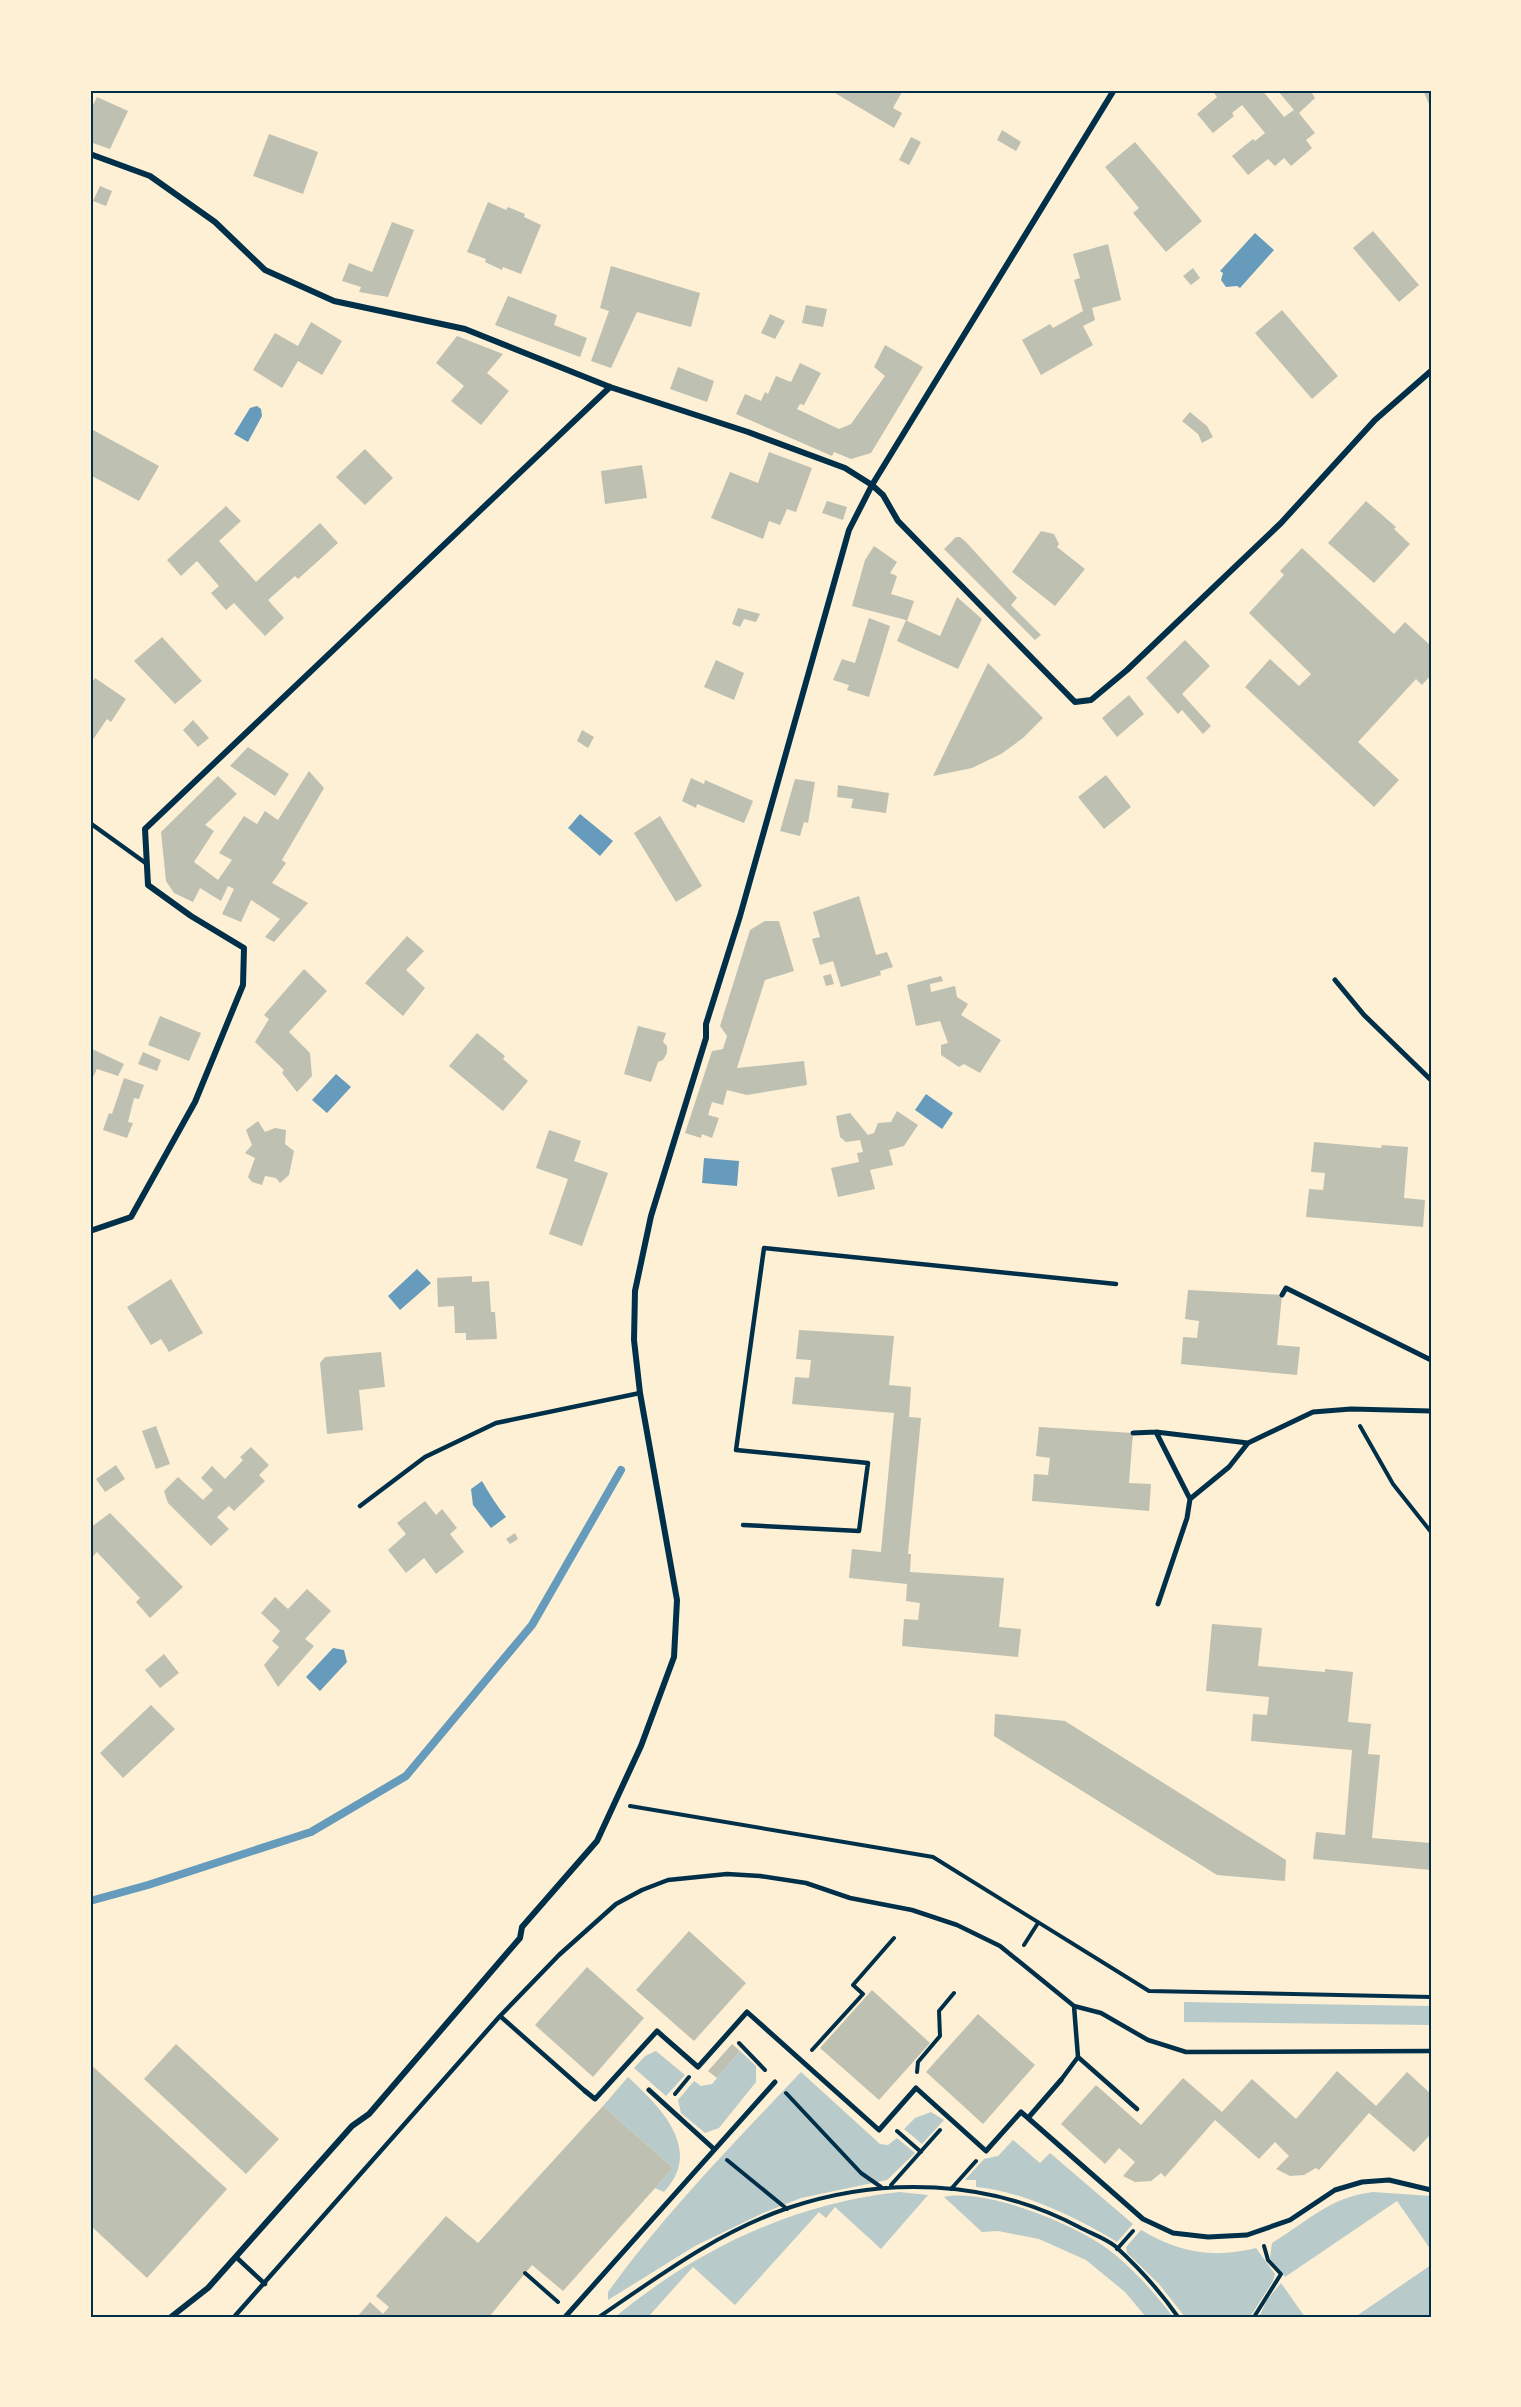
<svg xmlns="http://www.w3.org/2000/svg" width="1521" height="2407" font-family="Quicksand,sans-serif">
<style>
.green{fill:#b9caca}
.water{fill:#669bbc}
.lines{fill:none;stroke-linecap:round;stroke-linejoin:round}
.stream{stroke:#669bbc;stroke-width:8}
.building{fill:#bec0b2}
.path{stroke:#003049;stroke-width:4}
.service{stroke:#003049;stroke-width:4.5}
.pedestrian{stroke:#003049;stroke-width:5}
.minor{stroke:#003049;stroke-width:6}
.neatline{fill:none;stroke:#003049;stroke-width:2}
</style>
<rect width="100%" height="100%" fill="#fdf0d5"/>
<path class="green" d="M1184,2002L1431,2006V2025L1184,2022Z
M656,2051L685,2075L666,2096L634,2068L645,2056Z
M740,2051L756,2066V2082L719,2128L705,2133L681,2113L678,2100L694,2081L701,2086L712,2084Z
M801,2072L880,2144L888,2145L897,2138L915,2153L887,2180L801,2198L761,2214L695,2246L608,2300V2292C665,2213 734,2143 801,2072Z
M628,2077C660,2107 704,2149 664,2192L655,2188L673,2168L603,2106Z
M931,2112L944,2120L922,2144L904,2129L915,2118Z
M1013,2140L1040,2163L1050,2153L1133,2224L1117,2242C1075,2217 1025,2192 976,2187V2180H965L984,2159L998,2156Z
M899,2192L928,2195L881,2249L835,2207L826,2218L819,2212L735,2305L693,2267L648,2317H615C698,2249 792,2204 899,2192Z
M1373,2192L1431,2196V2250L1397,2201L1285,2277L1270,2258L1272,2243C1308,2221 1330,2197 1373,2192Z
M944,2197C986,2188 1079,2225 1113,2253C1135,2271 1155,2293 1173,2317H1146L1125,2292L1086,2260L1039,2239L998,2231L982,2232Z
M1141,2230C1178,2252 1213,2259 1256,2248L1275,2274L1273,2281L1250,2317H1185L1159,2284L1127,2253L1126,2247Z
M1431,2265V2317H1355Z
M1281,2283L1305,2317H1259L1267,2300Z"/>
<path class="water" d="M1255,233L1274,250L1240,288L1237,286L1226,287L1221,280L1223,273L1220,271Z
M257,406L261,409L262,416L248,442L234,434L250,408Z
M580,814L613,841L600,856L568,828Z
M336,1074L351,1087L327,1113L312,1100Z
M926,1094L953,1113L942,1129L915,1110Z
M704,1158L739,1161L737,1186L702,1183Z
M417,1269L431,1283L400,1310L388,1296Z
M482,1481C489,1493 496,1505 506,1517L491,1528L473,1505L471,1489Z
M333,1648L344,1650L347,1662L320,1691L306,1677Z"/>
<g class="lines">
<path class="stream" d="M90,1901L148,1885L311,1832L406,1776L532,1625L621,1470"/>
</g>
<path class="building" d="M837,90H903L893,108L902,113L894,128L835,93Z
M1212,90H1262L1284,117L1294,110L1277,90H1310L1315,98L1299,113L1315,133L1306,140L1312,148L1291,166L1284,158L1275,166L1268,159L1248,175L1232,156L1253,139L1255,141L1265,133L1242,105L1232,113L1234,116L1213,133L1197,114L1217,97Z
M1423,90H1431V103L1429,104Z
M97,97L128,111L110,149L90,142V111Z
M1002,130L1021,142L1016,151L997,140Z
M269,134L318,152L303,194L253,176Z
M911,137L921,142L909,165L899,160Z
M1135,142L1202,221L1166,252L1133,213L1139,208L1105,167Z
M100,186L112,191L106,206L93,201Z
M488,202L506,210L508,207L525,214L524,217L541,225L521,274L503,267L502,270L485,262L486,259L467,252Z
M392,222L414,230L388,297L359,292L361,287L342,281L349,263L372,272Z
M1373,231L1419,285L1399,302L1353,248Z
M1108,244L1121,300L1092,308L1095,320L1083,326L1093,345L1041,375L1022,340L1050,324L1053,328L1083,311L1074,280L1080,278L1073,254Z
M611,266L700,293L691,327L637,312L611,368L591,361L609,311L600,308Z
M1193,268L1200,278L1191,285L1183,276Z
M508,296L557,315L554,325L587,338L580,357L495,325Z
M806,305L827,309L823,327L802,323Z
M1282,310L1338,376L1312,399L1255,333Z
M770,314L785,321L775,339L761,333Z
M311,322L342,341L322,375L298,361L282,388L253,370L275,333L298,346Z
M457,336L503,354L487,373L509,391L481,425L451,401L464,386L436,363Z
M885,345L923,367L871,453L851,459L834,452L832,456L736,414L745,394L761,401L765,392L768,394L776,376L791,382L800,363L821,373L804,405L800,404L797,409L839,429L851,424L885,376L874,367Z
M678,367L714,381L707,402L670,389Z
M1190,412L1207,426L1213,437L1202,443L1198,434L1182,421Z
M93,430L159,466L139,501L90,475V436Z
M365,449L393,478L365,505L336,477Z
M769,452L812,468L796,512L787,509L780,525L769,521L763,539L711,518L730,472L758,483Z
M642,465L647,498L605,504L601,471Z
M827,501L847,507L843,520L822,513Z
M1366,501L1396,527L1394,529L1410,544L1374,583L1328,543Z
M226,506L241,521L219,541L256,582L320,523L338,543L298,579L295,576L268,600L284,618L265,636L234,603L226,610L211,593L219,586L197,561L181,576L167,560Z
M1041,531L1054,534L1059,544L1057,547L1085,569L1055,606L1012,572Z
M956,537H960L966,542L1017,598L1011,605L1041,635L1035,640L944,549Z
M874,546L897,562L890,573L897,576L891,594L914,601L907,621L940,636L957,597L982,619L958,669L897,641L906,620L852,606L865,560Z
M1302,548L1394,634L1405,622L1431,646V675L1422,685L1416,679L1358,742L1399,780L1374,807L1245,687L1270,659L1299,686L1311,674L1249,613L1284,575L1280,571Z
M738,608L760,614L756,622L744,619L740,627L732,624Z
M869,618L890,626L869,697L847,690L849,685L833,680L842,659L855,663Z
M162,637L202,681L175,704L134,661Z
M1185,640L1210,666L1182,694L1211,726L1203,734L1182,710L1178,714L1146,678Z
M716,660L744,673L734,700L704,687Z
M988,663L1043,718L1023,738L1001,754L972,768L933,776Z
M95,678L126,699L111,722L107,719L92,741L90,686Z
M1129,695L1144,714L1117,737L1102,718Z
M193,720L209,738L198,747L183,730Z
M582,730L594,737L588,748L577,741Z
M248,747L289,774L275,796L230,766Z
M309,771L324,788L282,860L286,863L272,883L308,903L274,942L265,937L280,919L251,900L241,922L222,914L234,889L228,886L221,901L200,888L193,902L174,893L166,881L161,832L218,776L237,794L205,825L214,831L194,862L218,880L232,860L219,853L244,816L257,824L265,811L278,820Z
M1106,775L1131,807L1104,829L1078,797Z
M691,778L704,784L705,780L753,801L744,823L697,804L696,808L682,801Z
M795,779L815,782L808,823L804,822L800,836L780,831Z
M838,785L889,793L886,813L851,808L853,799L837,797Z
M660,816L702,886L676,902L634,833Z
M859,896L876,955L887,952L893,967L880,971L881,975L841,987L833,961L820,965L812,939L820,937L813,912Z
M765,921H779L794,971L765,980L737,1068L804,1061L807,1085L747,1095L727,1090L723,1105L712,1102L708,1115L719,1118L712,1138L702,1134L701,1138L685,1133L712,1051L723,1049L727,1036L720,1026L750,930Z
M407,936L424,951L406,970L425,988L403,1016L365,983Z
M304,969L327,991L289,1032L310,1053L312,1076L297,1092L282,1073L284,1070L255,1042L269,1019L264,1015Z
M831,974L834,984L826,986L823,976Z
M941,976L943,981L930,984L931,992L955,986L957,997L968,1004L961,1015L1001,1040L980,1073L964,1064L959,1067L941,1055V1045L948,1043L940,1021L916,1026L907,985Z
M160,1016L201,1033L189,1061L148,1045Z
M638,1026L666,1033L663,1042L667,1046V1053L663,1060L658,1062L651,1082L624,1074Z
M477,1033L505,1056L503,1059L528,1081L503,1111L449,1066Z
M90,1048L124,1064L118,1076L97,1069L90,1083Z
M143,1052L161,1060L157,1071L138,1064Z
M124,1078L144,1085L139,1099L134,1098L128,1122L133,1123L127,1138L103,1130L109,1113L112,1114Z
M897,1111L918,1125L904,1146L889,1150L893,1165L870,1170L875,1189L838,1197L831,1168L859,1162L857,1153L863,1152L860,1140L846,1142L840,1137L836,1116L850,1113L868,1135L874,1133L878,1123L891,1122Z
M258,1121L265,1132L275,1128L286,1130L285,1144L294,1151L289,1175L280,1183L276,1178L265,1176L262,1185L252,1182L248,1177L255,1158L245,1153L252,1145L246,1130Z
M549,1130L581,1141L574,1161L608,1173L582,1246L549,1234L568,1179L536,1168Z
M1314,1142L1381,1148L1382,1145L1408,1147L1404,1198L1425,1200L1423,1227L1306,1217L1309,1189L1323,1190L1325,1173L1311,1172Z
M472,1276V1282L489,1281L491,1312H495L497,1339L466,1340V1333H455L454,1306L438,1307L437,1278Z
M171,1279L203,1333L169,1352L161,1339L151,1345L127,1307Z
M1188,1290L1282,1295L1277,1345L1300,1347L1297,1375L1181,1364L1183,1337L1197,1338L1199,1321L1185,1319Z
M799,1330L894,1336L889,1385L911,1387L909,1417L921,1418L908,1554H911L910,1572L1004,1578L999,1627L1021,1629L1018,1657L902,1646L904,1619L918,1620L920,1603L906,1601L907,1584L849,1578L852,1549L881,1552L894,1413L792,1404L795,1377L809,1378L811,1360L796,1359Z
M381,1352L385,1387L359,1390L363,1430L327,1434L320,1363L325,1357Z
M156,1426L170,1464L156,1469L142,1431Z
M1039,1427L1133,1433L1129,1483L1151,1484L1149,1511L1032,1501L1034,1474L1048,1475L1050,1458L1036,1456Z
M251,1447L269,1465L259,1475L265,1481L234,1511L229,1506L217,1517L229,1529L211,1546L168,1503L164,1491L178,1477L203,1500L213,1490L201,1478L212,1466L225,1479L243,1460L240,1457Z
M116,1465L125,1479L105,1492L96,1479Z
M425,1501L436,1515L442,1509L457,1528L450,1534L464,1552L436,1574L424,1558L406,1573L388,1550L406,1534L397,1523Z
M110,1513L183,1587L150,1618L136,1602L140,1598L97,1552L90,1559V1528Z
M515,1533L518,1539L510,1544L506,1539Z
M307,1589L331,1611L305,1639L314,1646L278,1687L264,1665L279,1647L272,1641L280,1631L261,1613L275,1597L288,1609Z
M1212,1624L1262,1628L1258,1666L1325,1672V1669L1353,1672L1348,1722L1371,1724L1368,1754L1380,1755L1372,1838L1431,1843V1870L1313,1859L1316,1832L1345,1835L1352,1750L1251,1741L1253,1714L1267,1715L1269,1697L1206,1691Z
M164,1654L179,1673L160,1688L145,1670Z
M151,1705L175,1729L123,1778L100,1753Z
M995,1714L1065,1721L1286,1860L1285,1881L1217,1875L994,1736Z
M689,1931L746,1983L694,2041L636,1990Z
M587,1967L644,2018L593,2077L535,2025Z
M872,1990L930,2043L879,2100L820,2048Z
M978,2014L1035,2065L983,2124L926,2072Z
M176,2044L279,2139L246,2174L144,2079Z
M732,2044L740,2051L717,2078L708,2071Z
M90,2064L227,2189L147,2278L90,2225Z
M1337,2071L1376,2106L1407,2072L1431,2094V2138L1429,2136L1414,2152L1369,2113L1319,2170L1316,2168L1304,2175L1290,2176L1276,2169L1289,2156L1275,2142L1259,2159L1215,2120L1165,2177L1161,2173L1151,2181L1135,2182L1123,2176L1135,2162L1119,2148L1105,2164L1061,2124L1096,2085L1141,2125L1183,2078L1222,2112L1252,2079L1296,2119Z
M603,2106L673,2168L563,2291L532,2265L489,2317H357L370,2302L383,2314L389,2307L376,2296L446,2216L478,2243Z"/>
<g class="lines">
<path class="path" d="M1360,1426L1393,1484L1431,1532
M630,1806L933,1857L1149,1991L1431,1997
M1024,1945L1038,1923
M739,2043L765,2070
M812,2050L863,1994L853,1985L894,1938
M917,2072L918,2062L940,2036L939,2011L954,1993
M786,2093L861,2173L881,2187
M675,2094L689,2077
M897,2131L921,2152
M727,2160L787,2209
M891,2185L940,2130
M951,2189L976,2161
M1117,2249L1133,2231
M525,2273L558,2302
M599,2317C659,2276 718,2232 788,2208C882,2176 989,2179 1079,2227C1090,2233 1105,2238 1115,2246C1138,2267 1160,2291 1178,2317
M1254,2317L1281,2274L1268,2260L1264,2246"/>
<path class="service" d="M90,823L147,864
M360,1506L425,1457L496,1423L640,1393
M743,1525L859,1531L868,1463L736,1450L764,1248L1116,1284
M500,2016L585,2091
M1078,2057L1137,2109
M1061,2080L1078,2057L1074,2006
M236,2257L265,2284
M234,2317L500,2016L559,1955L616,1904L642,1890L668,1880L727,1874L760,1876L806,1883L850,1898L912,1910L957,1925L1000,1946L1074,2006L1101,2013L1148,2040L1186,2052L1431,2051"/>
<path class="pedestrian" d="M1335,980L1364,1015L1431,1080
M1282,1295L1286,1288L1431,1360
M1156,1432L1248,1443
M1133,1433L1156,1432L1190,1499L1187,1518L1158,1604
M1190,1499L1229,1467L1248,1443L1313,1412L1351,1409L1431,1411
M649,2090L714,2149
M585,2091L595,2099L657,2031L698,2067L747,2012L879,2130L916,2088L986,2151L1021,2112L1028,2118L1061,2080
M1028,2118L1143,2219L1173,2233L1208,2237L1247,2235L1290,2220L1335,2190L1362,2182L1389,2180L1431,2190
M565,2317L775,2082"/>
<path class="minor" d="M90,154L150,176L215,222L265,270L334,301L465,329L610,387L748,432L845,468L872,485L883,495L898,521L1075,702L1091,700L1127,670L1281,523L1375,420L1431,371
M90,1231L131,1217L195,1102L243,985L244,948L191,916L148,885L145,829L610,387
M171,2317L208,2288L352,2126L369,2114L520,1938L522,1927L597,1841L641,1746L674,1657L677,1600L640,1393L634,1340L635,1291L651,1216L706,1038V1024L740,916L849,530L872,485L1114,90"/>
</g>
<rect width="1521" height="2407" fill="none" stroke="#fdf0d5" stroke-width="183"/>
<rect x="92" y="92" width="1338" height="2224" class="neatline"/>
</svg>
